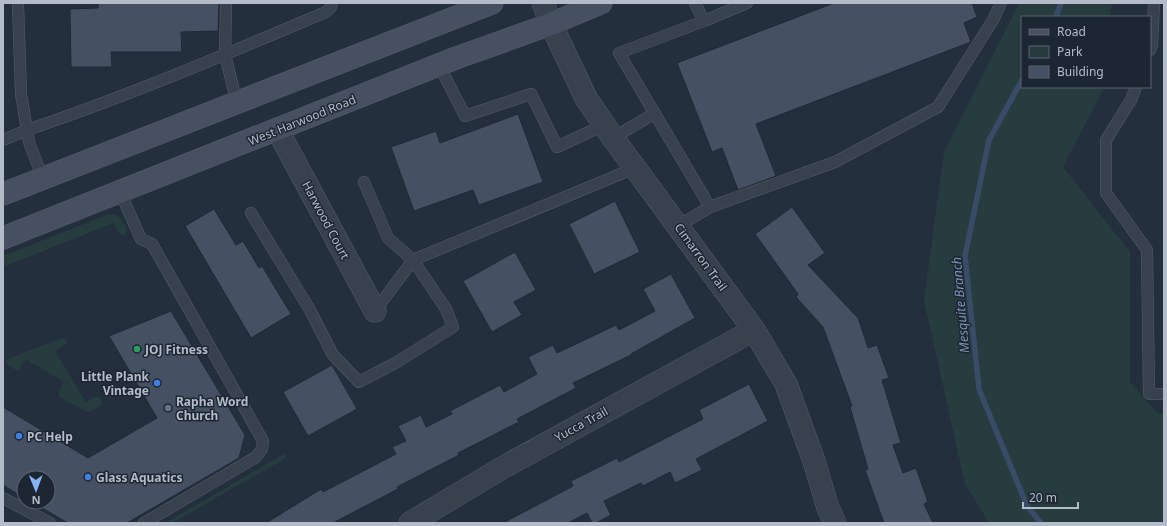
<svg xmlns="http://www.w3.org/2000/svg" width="1167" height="526" font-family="'Noto Sans',sans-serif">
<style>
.green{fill:#263c3f}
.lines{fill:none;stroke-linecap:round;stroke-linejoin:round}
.stream{stroke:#394c67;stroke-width:5.5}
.building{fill:#455162;stroke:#1f2835}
.service-casing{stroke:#565f6c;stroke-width:12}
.minor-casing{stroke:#565f6c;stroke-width:23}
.secondary-casing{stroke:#565f6c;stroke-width:23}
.service{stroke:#38414e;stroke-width:11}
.minor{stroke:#38414e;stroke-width:22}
.secondary{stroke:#465061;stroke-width:22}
.leisure-dot{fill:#2e9e5b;stroke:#1d2633;stroke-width:1.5}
.shop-dot{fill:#3f7fe0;stroke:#1d2633;stroke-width:1.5}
.worship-dot{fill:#6b7280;stroke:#1d2633;stroke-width:1.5}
.labels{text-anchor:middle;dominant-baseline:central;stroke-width:3;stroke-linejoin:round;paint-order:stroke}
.street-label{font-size:12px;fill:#b4bcc9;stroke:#1d2633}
.poi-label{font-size:12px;font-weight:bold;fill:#b4bcc9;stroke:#1d2633;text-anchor:start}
.water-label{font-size:13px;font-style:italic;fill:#7c92b1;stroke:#1d2633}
</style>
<rect width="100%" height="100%" fill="#242f3e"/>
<path class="green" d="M1019,3H1112L1110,17H1022V87H1104L1103,90L1063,167L1130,252V382L1156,412L1164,414V523H989L965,484L924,300L944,152Z
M109,214C121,215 122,220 127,229L126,233L124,235L119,233L114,223L3,267V256Z
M62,338L65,339L67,343L55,351L86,402L97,396C101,398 103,401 101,405L90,412H87L60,397L58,392L64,382L26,359L18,371L7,365L6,362L8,359Z
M284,454L286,458L172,523H168L172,519Z"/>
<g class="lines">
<path class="stream" d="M1056,17L1061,3
M1022,80L989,140L965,256L979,389L1027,506L1041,523"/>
</g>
<path class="building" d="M98,3H219L218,31L181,32L182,52H111L112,67H71L70,9L98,8Z
M834,3H972L977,17L964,23L971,42L756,124L776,176L738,190L722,148L712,152L677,63Z
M518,114L543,182L479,205L473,190L414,211L391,147L436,131L440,143Z
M615,201L640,252L594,274L569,224Z
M792,207L825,253L808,265L858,318L868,348L877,345L889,378L882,380L901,443L893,445L903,473L916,468L928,502L924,504L933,523H884L865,470L868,469L850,407L852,406L823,327L796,297L798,294L755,234Z
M214,209L236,245L243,241L259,268L262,266L291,314L251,338L185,226Z
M515,252L536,290L514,302L522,315L492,332L463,281Z
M671,274L695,318L631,354V355L573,383L576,388L517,419L519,422L458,453L459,455L397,487L398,489L333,523H266L321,489L323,492L396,454L392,447L406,441L398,426L421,415L426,427L452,414L450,411L500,385L504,392L537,374L528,357L553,345L557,353L616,325L619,330L655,311L643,289Z
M171,311L245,435L239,458L127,523H68L32,502H48V478H24V498L3,485V407L88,458L157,418L109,336Z
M332,365L357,409L308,436L283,392Z
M749,384L768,421L696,459L702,470L675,483L670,472L643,486L641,483L604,501L611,515L596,523H592L587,513L568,523H503L573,486L571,481L617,458L619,462L703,419L699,410Z"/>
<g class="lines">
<defs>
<path id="service" d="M18,3L21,94L27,130C128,96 227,54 326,12L331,7L332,3
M226,3L225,55L237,103
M695,3L704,21L619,53L710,207L835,162L938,107L993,20L1001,3
M704,21L747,3
M1150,50L1152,45L1154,3
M439,65L465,116L531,94L557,147L604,125
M1136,87L1131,100L1106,140V193L1147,250L1149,394H1164
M613,138L655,113
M3,140L27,130L29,142L43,179
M120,192L141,239L152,244L263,441L262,449L256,457L144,523
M251,213L310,310L333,355L359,382L397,362L453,327L446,309L413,260L388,238L364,182
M678,226L710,207
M375,311L413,260L635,168
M3,498L50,523"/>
<path id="minor" d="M543,3L551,24L586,98L613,138L754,330L786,384L814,461L828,508L835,523
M277,129L375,311
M410,523L502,468L754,330"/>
<path id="secondary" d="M3,194L492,3
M3,238L456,58L551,24L601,3"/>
</defs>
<use href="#service" class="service-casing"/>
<use href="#minor" class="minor-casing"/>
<use href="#secondary" class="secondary-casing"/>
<use href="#service" class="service"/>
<use href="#minor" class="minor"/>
<use href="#secondary" class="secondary"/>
</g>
<circle class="leisure-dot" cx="137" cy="349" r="4"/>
<g class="shop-dot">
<circle cx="157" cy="383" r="4"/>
<circle cx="19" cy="436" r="4"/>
<circle cx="88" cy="477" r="4"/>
</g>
<circle class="worship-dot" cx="168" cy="408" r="4"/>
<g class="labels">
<g class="street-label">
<text transform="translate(302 120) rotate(-22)">West Harwood Road</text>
<text transform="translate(326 220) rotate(62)">Harwood Court</text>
<text transform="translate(701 257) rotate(54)">Cimarron Trail</text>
<text transform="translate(581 424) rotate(-29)">Yucca Trail</text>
</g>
<g class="poi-label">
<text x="145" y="349">JOJ Fitness</text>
<text x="149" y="376" text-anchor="end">Little Plank<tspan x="149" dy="14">Vintage</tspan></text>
<text x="176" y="401">Rapha Word<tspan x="176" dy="14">Church</tspan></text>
<text x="27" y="436">PC Help</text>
<text x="96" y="477">Glass Aquatics</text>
</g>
<g class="water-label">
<text transform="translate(960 305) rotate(-95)">Mesquite Branch</text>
</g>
</g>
<rect width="1167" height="526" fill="none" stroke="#b4bcc9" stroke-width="8"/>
<rect x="1021" y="16" width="130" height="72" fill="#1d2633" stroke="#59626f"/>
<rect x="1029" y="29" width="20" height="6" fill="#465061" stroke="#59626f"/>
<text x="1057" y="36" font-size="12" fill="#b4bcc9">Road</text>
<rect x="1029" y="46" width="20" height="12" fill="#263c3f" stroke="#59626f"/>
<text x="1057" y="56" font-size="12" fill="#b4bcc9">Park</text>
<rect x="1029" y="66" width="20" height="12" fill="#455162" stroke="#59626f"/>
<text x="1057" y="76" font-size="12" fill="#b4bcc9">Building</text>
<g transform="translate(36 490) rotate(179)"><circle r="19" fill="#1d2633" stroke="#59626f"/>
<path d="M0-3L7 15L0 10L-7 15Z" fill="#8ab4f8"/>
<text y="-6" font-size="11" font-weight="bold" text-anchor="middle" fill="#b4bcc9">N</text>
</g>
<path d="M1023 502v6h55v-6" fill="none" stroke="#b4bcc9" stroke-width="2"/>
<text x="1029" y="502" font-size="12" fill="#b4bcc9" stroke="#1d2633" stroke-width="3" paint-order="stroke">20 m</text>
</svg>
